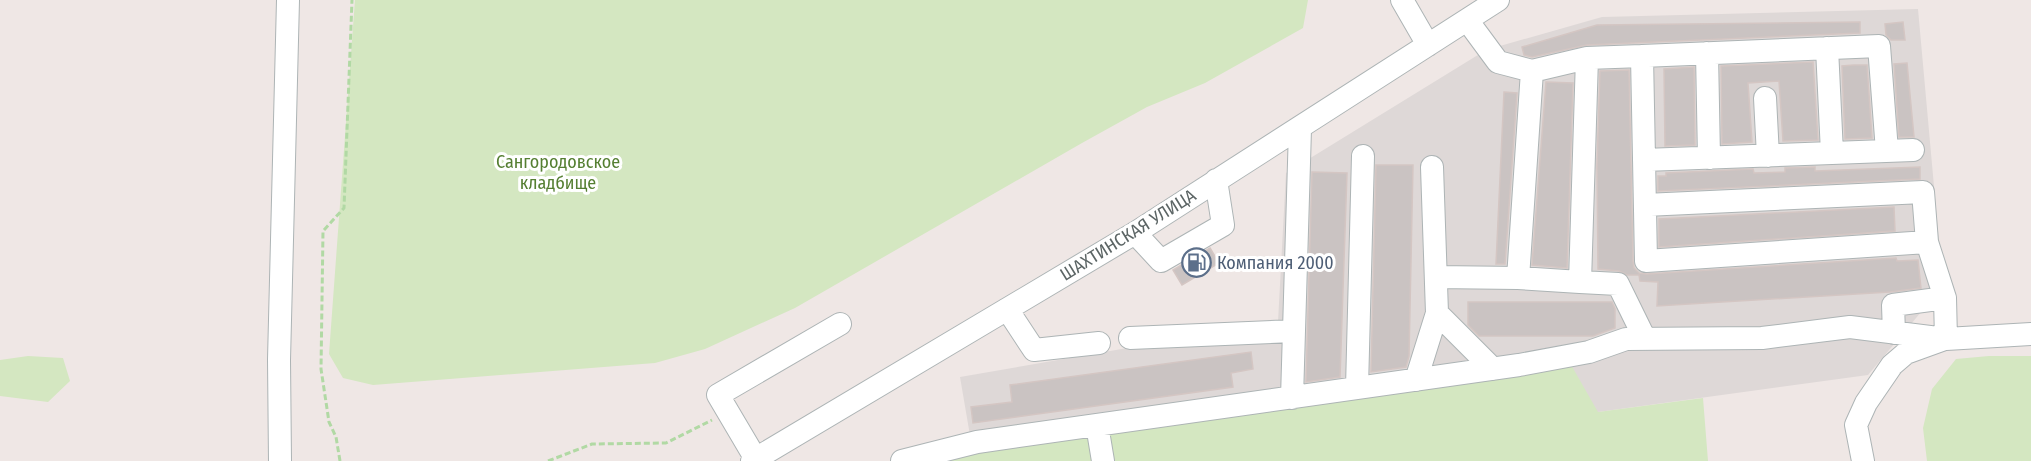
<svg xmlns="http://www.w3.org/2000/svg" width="2031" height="461" font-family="'Fira Sans Condensed',sans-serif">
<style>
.industrial{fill:#ded8d7}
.green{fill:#d4e7c1}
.building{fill:#cac3c2;stroke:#d4c6c3;stroke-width:1.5}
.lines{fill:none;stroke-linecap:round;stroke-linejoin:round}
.minor-casing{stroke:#adb4b5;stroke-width:24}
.path{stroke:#b1d9a4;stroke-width:3;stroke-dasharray:6 3;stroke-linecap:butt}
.minor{stroke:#fff;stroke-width:22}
.labels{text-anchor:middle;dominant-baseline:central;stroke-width:6;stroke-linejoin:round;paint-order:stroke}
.park-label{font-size:18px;fill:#557f32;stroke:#fff}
.street-label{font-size:18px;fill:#5c6565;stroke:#fff}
.service-label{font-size:18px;fill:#4e5e75;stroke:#fff;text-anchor:start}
</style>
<rect width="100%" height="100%" fill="#efe7e5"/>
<path class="industrial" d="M1918,9L1943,286L1868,375L1598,412L973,453L960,377L1278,322L1286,173L1486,50L1602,17Z"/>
<path class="green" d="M355,0H1308L1303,28L1205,83L1147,107L1082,143L795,308L705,349L655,363L373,385L343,378L329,354Z
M28,356L63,358L70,381L48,402L0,396V360Z
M1989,356H2031V461H1927L1923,428L1932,389L1956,359Z
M1570,363L1598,412L1703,398L1708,461H945L973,453Z"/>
<path class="building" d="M1860,22V33L1587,45L1532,57L1524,55L1522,47L1597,25Z
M1903,22L1905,40H1891L1886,35L1885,24Z
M1813,62L1818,140L1783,141L1779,81L1748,83L1752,142L1722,144L1721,66Z
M1907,63L1914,137H1899L1894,64Z
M1854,65H1867L1872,138L1845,139L1842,66Z
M1694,67L1695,145L1665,146L1664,69Z
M1629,70L1633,261L1634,268L1639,273L1647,274L1896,258L1897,261L1918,260L1921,288L1890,292L1657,306L1658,282L1640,281L1639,275H1627L1619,271L1598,269L1597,166L1600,71Z
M1546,82L1573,83L1567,268L1532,265Z
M1504,92L1517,93L1505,264H1496Z
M1376,165H1413L1409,356L1406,367L1371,372Z
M1815,167V171L1920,167V179L1658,191V176H1666V173L1753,169L1754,173L1785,172V168Z
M1312,172L1347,173L1340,377L1306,382Z
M1894,207L1895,231L1659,247V219Z
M1210,248L1219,263L1182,285L1173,270Z
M1468,302H1612L1615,309V328L1593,336H1479L1468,325Z
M1251,352L1253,369L1231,373L1233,387L973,423L971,407L1012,402L1010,385Z"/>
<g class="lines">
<defs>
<path id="minor" d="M1402,0L1428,45
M1827,48L1832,153
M1707,53L1709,158
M1642,56L1879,46L1887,151
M1587,58L1642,56L1646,261L1927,242L1945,298L1893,305L1894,333
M1765,98L1768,156
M1644,160L1913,150
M1645,205L1923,192L1927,242
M1135,233L1161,261L1223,225L1216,180
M1436,277L1518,278L1532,71L1498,62L1467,20
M1518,278L1580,282L1587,58L1532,71
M1580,282L1618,284L1645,339
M1945,298L1946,339
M1007,309L1034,350L1099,343
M1437,313L1493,369
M1130,338L1293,331
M1416,380L1437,313L1432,167
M1357,388L1363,156
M1292,398L1300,129
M1097,425L1103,461
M280,461L279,360L288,0
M752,461L1135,233L1498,0
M757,461L718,395L840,324
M902,461L977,442L1519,365L1589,352L1626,339L1762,338L1850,327L1946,339L2031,334
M1863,461L1856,425L1866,403L1892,365L1906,353L1942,340"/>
</defs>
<use href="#minor" class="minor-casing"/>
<path class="path" d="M340,461L336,437L329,422L321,369L323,231L344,208L352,0
M548,461L592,444L666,443L712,420"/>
<use href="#minor" class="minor"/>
</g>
<defs>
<symbol id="fuel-ring" viewBox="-11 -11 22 22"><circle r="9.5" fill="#fff" stroke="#5c6f8a" stroke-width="1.5"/><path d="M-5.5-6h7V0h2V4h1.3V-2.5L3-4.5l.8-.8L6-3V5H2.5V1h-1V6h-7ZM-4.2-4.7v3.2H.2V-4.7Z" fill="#5c6f8a"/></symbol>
</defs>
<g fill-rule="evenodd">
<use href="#fuel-ring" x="1180" y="246" width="33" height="33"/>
</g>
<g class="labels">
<g class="park-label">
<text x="558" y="162">Сангородовское<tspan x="558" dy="21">кладбище</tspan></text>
</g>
<g class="street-label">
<text transform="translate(1128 235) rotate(-32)">ШАХТИНСКАЯ УЛИЦА</text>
</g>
<g class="service-label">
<text x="1217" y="263">Компания 2000</text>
</g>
</g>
</svg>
